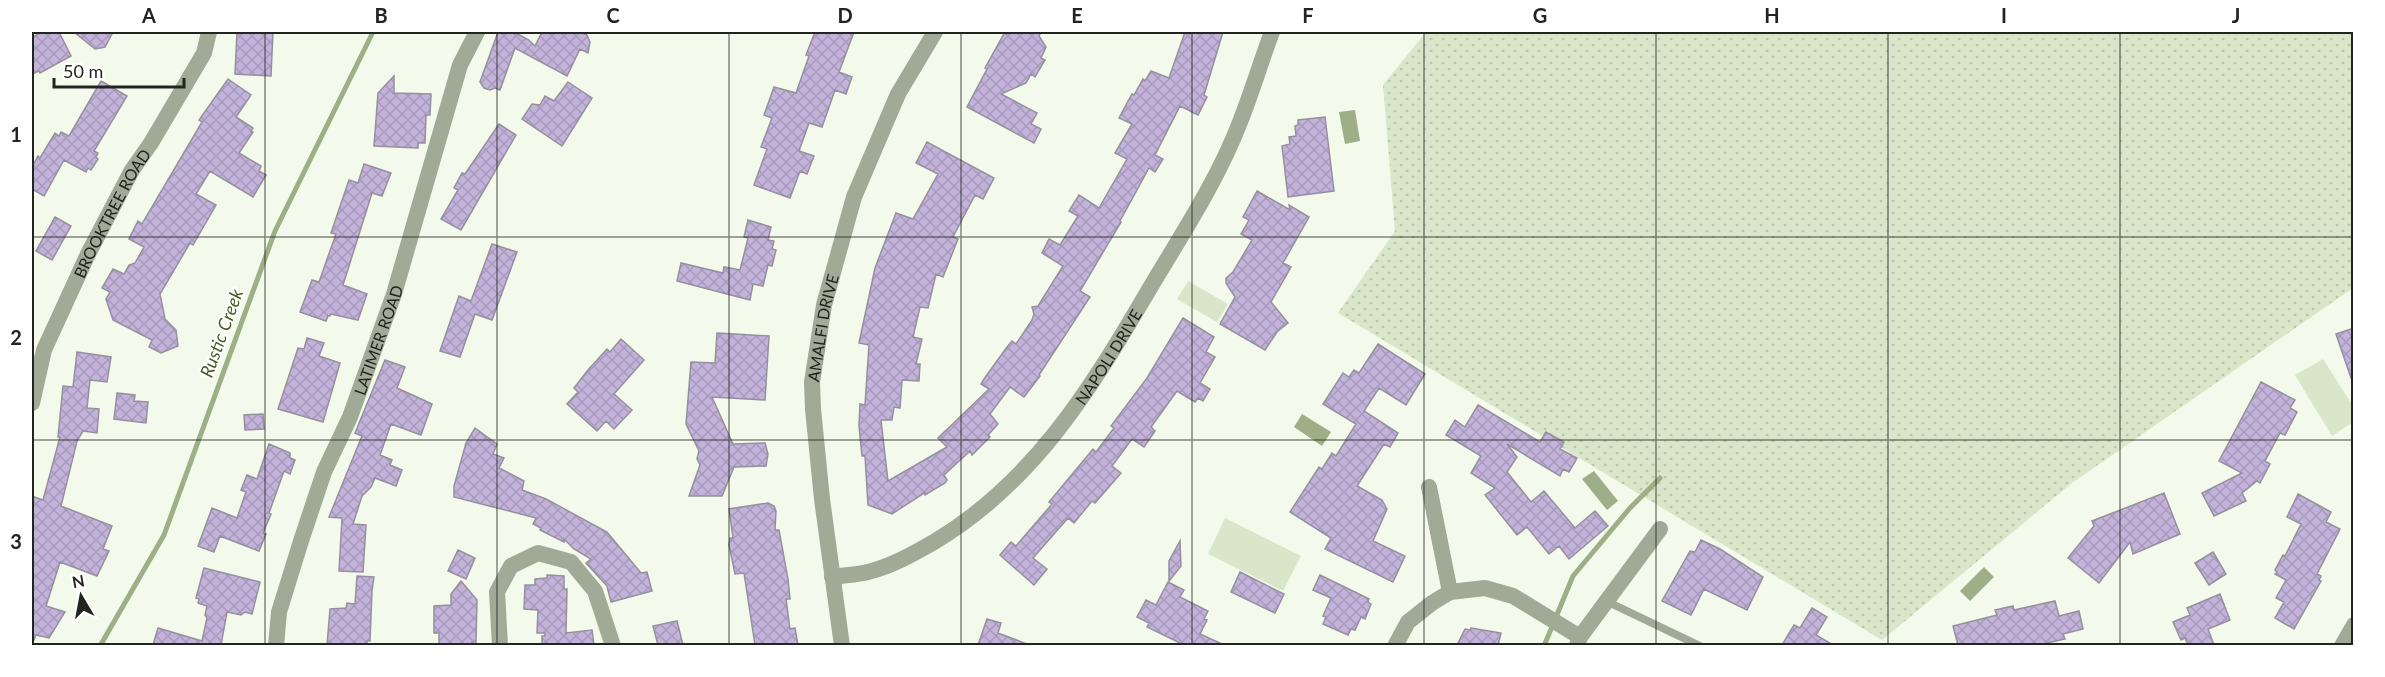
<svg xmlns="http://www.w3.org/2000/svg" width="2385" height="677" font-family="Lato,sans-serif">
<style>
.grass{fill:url(#grass-dots)}
.park{fill:#d9e6c9}
.water{fill:#9eaf87}
.lines{fill:none;stroke-linecap:round;stroke-linejoin:round}
.stream{stroke:#9eaf87;stroke-width:5}
.building{fill:url(#building-cross-hatch);stroke:#95909d;stroke-width:1.5}
.lane{stroke:#a1a997;stroke-width:8}
.street{stroke:#a1a997;stroke-width:16}
.grid{fill:none;stroke:#22251f;stroke-width:1.5;stroke-opacity:0.55}
.labels{text-anchor:middle;dominant-baseline:central;stroke-width:4.5;stroke-linejoin:round;paint-order:stroke}
.street-label{font-size:16px;fill:#22251f;stroke:#fff}
.water-label{font-size:18px;font-style:italic;fill:#465c20;stroke:#fff}
.neatline{fill:none;stroke:#22251f;stroke-width:2}
.grid-label{font-size:20px;text-anchor:middle;font-weight:bold;fill:#22251f}
</style>
<defs>
<pattern id="grass-dots" width="8" height="8" patternUnits="userSpaceOnUse" patternTransform="scale(1.5)"><rect width="8" height="8" fill="#d9e6c9"/><path d="M2 2h.1M6 6h.1" fill="none" stroke="#bac5ac" stroke-width="1.8" stroke-linecap="round"/></pattern>
<pattern id="building-cross-hatch" width="8" height="8" patternUnits="userSpaceOnUse" patternTransform="scale(1.5)"><rect width="8" height="8" fill="#c3b2da"/><path d="M0 0l8 8M0 8l8-8" fill="none" stroke="#a799bb"/></pattern>
</defs>
<rect width="100%" height="100%" fill="#f3f9eb"/>
<path class="grass" d="M1426,32H2353V288L2072,483L1882,640L1338,313L1395,231L1383,85Z"/>
<path class="park" d="M1188,281L1228,304L1217,322L1177,299Z
M2323,359L2353,406V422L2332,436L2295,375Z
M1225,518L1301,556L1283,591L1208,554Z"/>
<path class="water" d="M1355,110L1360,141L1345,144L1339,112Z
M1302,414L1331,432L1322,446L1294,427Z
M1594,471L1618,501L1607,510L1582,479Z
M1984,567L1994,577L1970,601L1960,591Z"/>
<g class="lines">
<path class="stream" d="M100,646L164,535L275,231L373,32
M1544,646L1573,576L1630,508L1660,478"/>
</g>
<path class="building" d="M43,32H59L71,56L40,73L39,71L32,74V37Z
M74,32H113L105,47L95,49Z
M237,32H273L271,76L235,74Z
M498,32H514L529,40L535,46L542,32H580L587,35L590,42L588,53L580,49L567,76L515,48L500,90L495,88L490,90L484,88L480,82Z
M815,32H854L839,72L852,77L846,94L835,90L822,127L809,123L799,151L814,156L807,174L800,171L790,198L754,185L767,149L761,147L772,118L764,115L774,87L796,93L809,56L806,55Z
M1005,32H1041L1039,36L1046,47L1041,58L1045,60L1035,77L1031,74L1026,83L1001,94L1037,113L1031,124L1041,129L1034,143L967,107L987,69L985,68Z
M1185,32H1223L1204,95L1207,97L1198,115L1180,106L1155,155L1163,159L1155,172L1149,168L1120,221L1121,222L1080,291L1090,297L1039,375L1040,376L1024,397L1010,387L990,414L998,424L988,435L990,437L972,455L970,451L944,475L947,480L945,483L925,495L924,493L892,514L868,505L865,456H862L859,426L860,404L865,405L869,345L859,343L875,268L896,213L913,219L938,174L916,163L927,142L994,178L983,199L975,195L953,237L958,239L943,277L936,274L928,308L920,307L913,337L922,339L916,364H920L919,381L902,380L900,408L894,407L892,420H881L888,481L947,447L938,438L989,389L981,384L984,379L1007,347L1012,341L1016,344L1032,320L1034,314L1032,307L1038,306L1063,266L1042,253L1049,239L1060,245L1078,216L1069,211L1079,195L1099,208L1127,159L1115,153L1132,124L1119,118L1132,94L1134,95L1143,79L1145,81L1151,71L1169,78Z
M394,76V93L431,94L430,115H426L425,143H418V148L374,146L378,93Z
M228,79L251,95L236,117L253,128L251,131L253,132L239,153L261,166L259,171L266,175L253,197L210,171L196,194L216,205L193,245L190,243L160,294L165,319L176,330L178,346L161,353L149,347L152,340L113,320L106,299L110,292L102,288L113,269L124,274L129,265L135,263L144,247L129,239L138,221L142,224L202,122L199,120Z
M101,81L127,96L94,151L98,153L96,157L98,159L91,170L88,168L86,172L64,160L44,196L32,189V167L38,156L40,158L55,133L59,136L61,132L69,136Z
M568,82L592,98L562,146L522,119L532,104L540,105L545,96L554,101Z
M1325,117L1334,191L1288,197L1282,146L1290,144L1289,137L1296,136L1295,126L1298,125V120Z
M499,124L516,135L461,230L441,219L458,190L454,188L462,173L465,174Z
M364,164L391,173L382,196L372,193L343,285L367,294L358,320L331,314L330,316H328L326,321L300,312L312,280L319,282L336,234L331,233L349,180L358,183Z
M1257,191L1290,210L1289,205L1309,217L1283,263L1291,267L1271,302L1288,323L1277,332L1265,350L1220,324L1235,297L1226,283V278L1233,272L1252,240L1241,234L1249,220L1243,217Z
M55,217L71,226L52,260L36,251Z
M748,220L771,227L768,240L774,241L772,249L776,250L772,266L768,265L763,286L753,284L750,300L677,281L681,263L723,273L724,267L740,270L748,238L744,237Z
M492,244L517,252L492,320L475,314L460,357L440,351L459,296L471,301Z
M1183,318L1214,337L1206,352L1215,357L1200,383L1210,389L1203,401L1198,398L1195,402L1177,391L1151,427L1155,431L1144,447L1132,439L1112,466L1121,473L1095,503L1092,501L1074,523L1068,518L1033,558L1047,569L1034,585L1000,555L1011,542L1016,546L1052,504L1049,502L1093,449L1096,452L1114,428L1111,426L1147,378Z
M2354,328V377L2351,378L2336,334Z
M717,333L769,336L765,400L712,397L733,444L765,443L768,454L766,466L734,467L722,496H689L700,465L697,459L699,451L686,424L691,362L715,363Z
M307,338L324,343L319,356L340,363L323,422L278,409L298,348L304,349Z
M621,339L644,360L614,394L632,410L614,429L606,421L597,431L567,404L578,392L574,388L588,370L607,349L610,352Z
M1378,344L1425,374L1406,405L1379,388L1364,411L1398,433L1390,447L1384,444L1357,486L1382,500L1387,509L1373,541L1405,556L1393,582L1325,549L1331,538L1290,512L1319,467L1322,469L1332,453L1336,456L1356,424L1323,404L1343,373L1349,377L1354,370L1359,373Z
M77,352L111,357L107,382L90,380L87,408L99,409L97,433L83,431L77,441L61,506L112,526L103,549L109,551L97,576L60,562L46,606L65,612L49,638L36,635L34,640H32V496L43,500L60,437H58L63,386L73,387Z
M385,360L405,367L397,388L432,404L421,435L391,424L380,455L392,460L390,465L402,470L396,486L375,478L371,487L362,496L353,524L366,525L363,572L339,571L342,518L329,517L362,436L355,433Z
M2261,382L2295,400L2290,408L2297,412L2285,435L2280,433L2265,461L2270,464L2260,483L2257,481L2242,493L2246,501L2214,516L2202,493L2242,473L2219,461Z
M117,393L135,395L134,401L148,402L146,423L114,419Z
M1478,405L1540,442L1546,432L1564,442L1560,449L1577,458L1569,472L1563,469L1560,476L1507,444L1517,457L1507,472L1531,502L1544,491L1575,528L1595,511L1608,526L1569,559L1559,546L1549,554L1527,527L1517,535L1485,495L1495,488L1471,473L1481,456L1446,435L1455,420L1465,427Z
M263,414L264,429L245,430L244,415Z
M475,428L497,444L493,454L504,458L499,468L524,481L522,490L546,499L607,532L641,573L647,572L652,591L611,602L607,586L586,563L591,559L574,549L564,539V542L540,530L541,528L533,524L536,518L454,497V486L466,443Z
M269,444L290,453V458L295,460L290,474L284,471L269,513L271,514L263,533L266,534L259,551L220,536L214,552L198,546L212,508L237,518L246,492L241,490L247,475L257,479Z
M2164,493L2180,534L2133,554L2130,542L2099,583L2068,558L2094,526L2092,521Z
M2298,494L2331,512L2326,522L2340,529L2317,574L2321,576L2319,580L2321,581L2294,629L2275,618L2284,602L2276,598L2286,580L2275,574L2277,572L2275,570L2283,555L2285,556L2301,524L2287,517Z
M768,503L774,506L776,511L775,530H779L788,579L790,599H786L790,629L795,628L798,645H755L744,573L735,574L729,545L730,538H733L729,509Z
M1701,540L1720,549L1763,577L1747,610L1704,589L1691,615L1662,601L1690,551L1695,552Z
M1180,541L1181,566L1169,581V561Z
M458,550L475,558L466,579L448,571Z
M2213,552L2226,574L2209,585L2195,563Z
M204,568L260,582L252,614L245,612L241,615L227,612L221,645H153L158,628L202,641L207,618L205,615L207,606L198,603L199,599L196,598Z
M1240,572L1284,594L1275,613L1231,592Z
M547,575L564,576V589H567L566,633L592,630L594,645L542,644V636H545V633H537L538,610L524,609L525,585H535V579L547,578Z
M1320,575L1369,599L1368,602L1371,604L1365,619L1361,617L1355,630L1351,629L1348,635L1323,624L1326,617L1323,616L1331,598L1313,590Z
M357,576L374,577L372,591L370,641H367V645H327L330,609L346,608L347,603L355,604Z
M461,581L477,600L476,642H472V645H439V633H434V606L451,605V594Z
M1168,582L1184,590L1180,597L1208,611L1204,619L1207,620L1200,634L1224,645H1184L1147,627L1149,623L1137,617L1146,600L1156,605Z
M2220,594L2230,620L2208,629L2214,645H2188L2185,638L2181,640L2173,622L2190,615L2187,608Z
M2055,601L2059,616L2079,611L2083,629L2063,634L2065,639L2038,645H1958L1953,626L1997,615L1995,610L2013,606L2014,610Z
M1812,608L1827,617L1816,635L1833,645H1782L1794,625L1800,628Z
M987,619L1001,623L998,633L1027,644V645H978Z
M677,621L683,645H658L653,626Z
M1471,628L1501,633L1498,645H1457L1465,629L1470,630Z"/>
<g class="lines">
<path class="lane" d="M1606,601L1700,646"/>
<g class="street">
<path id="s1" d="M32,403L44,350L88,254L132,170L151,143L204,53L209,32"/>
<path d="M1429,487L1450,592"/>
<path id="s2" d="M832,577C844,575 857,575 868,572C892,566 913,554 934,542C1033,483 1090,390 1147,293C1180,237 1217,182 1240,122C1252,92 1261,61 1272,32"/>
<path d="M1577,645L1580,637L1660,529"/>
<path id="s3" d="M276,646L279,612L301,541L324,472L350,417L394,294L460,65L477,32"/>
<path d="M500,646L497,592L511,566L538,553L571,562L595,591L613,646"/>
<path id="s4" d="M842,646L822,499L813,409L812,382L824,305L854,197L898,94L935,32"/>
<path d="M1395,646L1408,622L1432,603L1450,592L1485,588L1513,596L1580,637"/>
<path d="M2342,646L2354,625"/>
</g>
</g>
<path class="grid" d="M265,32V646M497,32V646M729,32V646M961,32V646M1192,32V646M1424,32V646M1656,32V646M1888,32V646M2120,32V646M32,237H2354M32,440H2354"/>
<g class="labels">
<g class="street-label">
<text stroke="none"><textPath href="#s1" startOffset="207">BROOKTREE ROAD</textPath></text>
<text stroke="none"><textPath href="#s4" startOffset="321">AMALFI DRIVE</textPath></text>
<text stroke="none"><textPath href="#s3" startOffset="324">LATIMER ROAD</textPath></text>
<text stroke="none"><textPath href="#s2" startOffset="366">NAPOLI DRIVE</textPath></text>
</g>
<g class="water-label">
<text transform="translate(221 333) rotate(-70)">Rustic Creek</text>
</g>
</g>
<rect width="2385" height="677" fill="none" stroke="#ffffff" stroke-width="66"/>
<g transform="translate(81 596) rotate(350)" stroke="#ffffff" stroke-width="4.5" paint-order="stroke">
<path d="M0-4.5L10 22L0 15L-10 22Z" fill="#22251f"/>
<text y="-9" font-size="16" font-weight="bold" text-anchor="middle" fill="#22251f">N</text>
</g>
<path d="M54 78v9h130v-9" fill="none" stroke="#22251f" stroke-width="3"/>
<text x="63" y="78" font-size="18" fill="#22251f" stroke="#ffffff" stroke-width="4.5" paint-order="stroke">50 m</text>
<rect x="33" y="33" width="2319" height="611" class="neatline"/>
<g class="grid-label">
<text x="149" y="23">A</text>
<text x="381" y="23">B</text>
<text x="613" y="23">C</text>
<text x="845" y="23">D</text>
<text x="1077" y="23">E</text>
<text x="1308" y="23">F</text>
<text x="1540" y="23">G</text>
<text x="1772" y="23">H</text>
<text x="2004" y="23">I</text>
<text x="2236" y="23">J</text>
<text x="16" y="142">1</text>
<text x="16" y="345">2</text>
<text x="16" y="549">3</text>
</g>
</svg>
